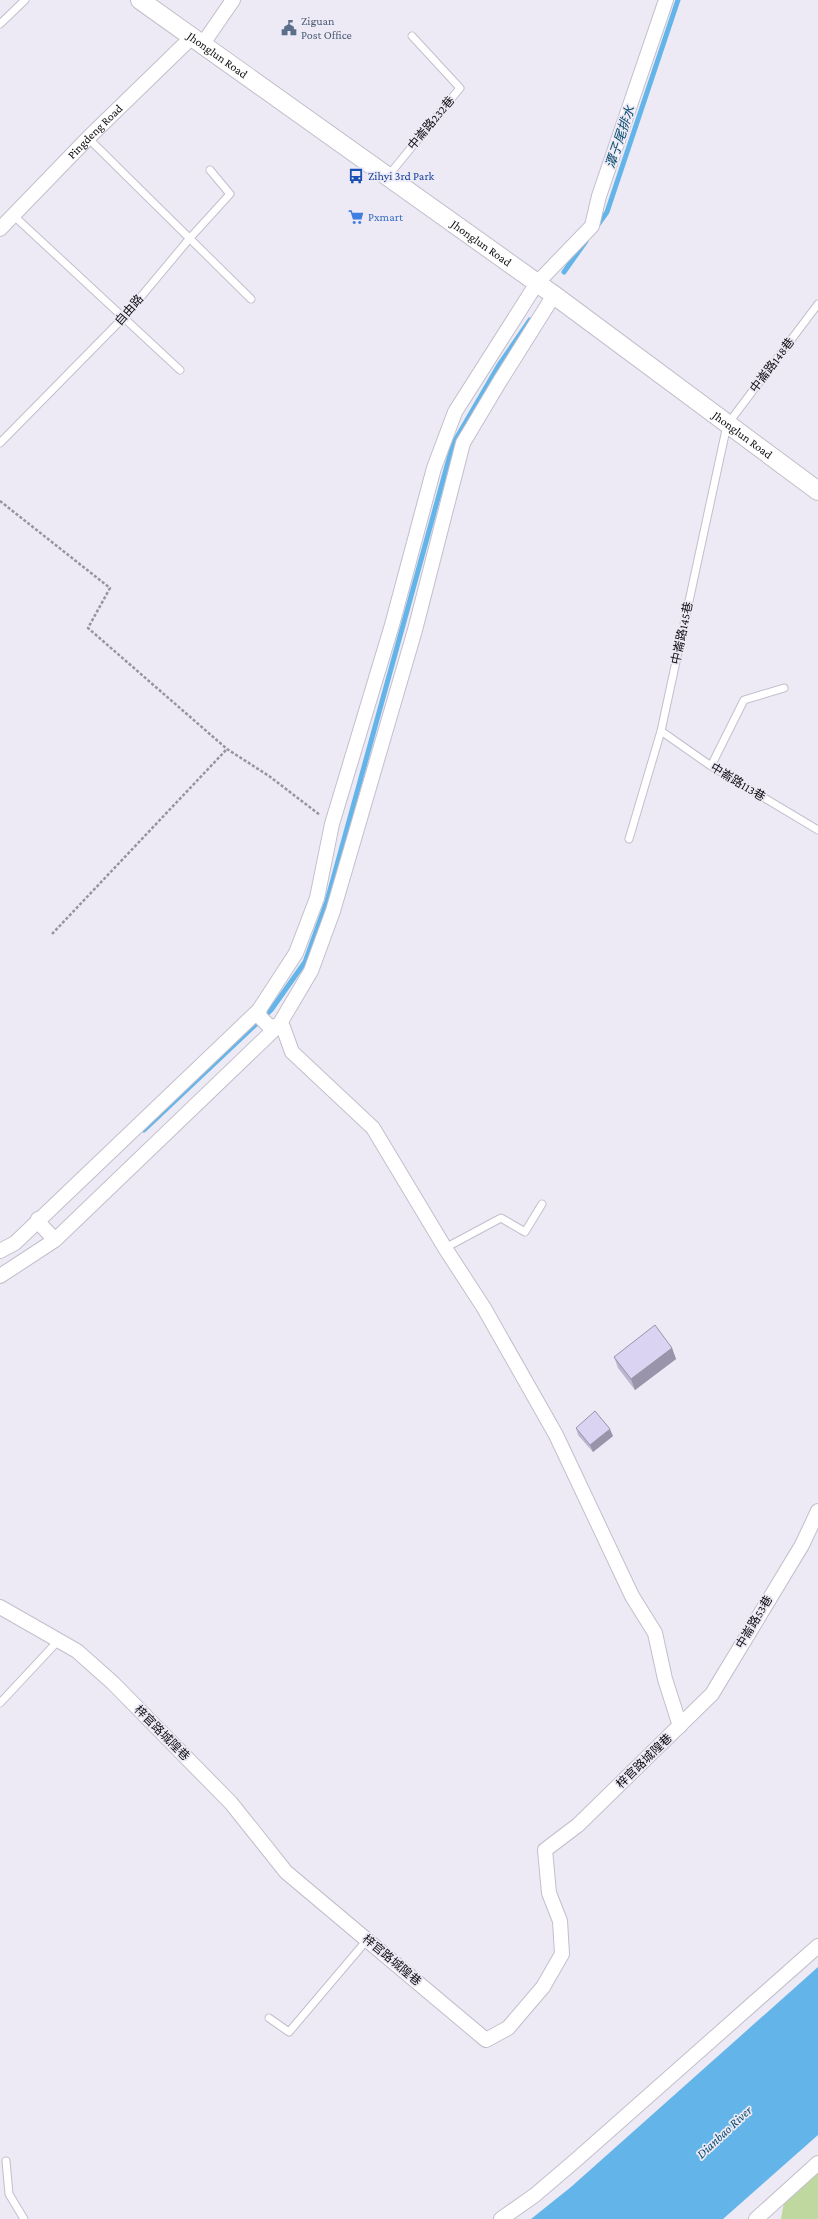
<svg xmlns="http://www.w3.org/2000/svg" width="818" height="2219" font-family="'Crimson Pro','Noto Sans TC',serif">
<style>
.green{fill:#bed8a0}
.water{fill:#63b5e9}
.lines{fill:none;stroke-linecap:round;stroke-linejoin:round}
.stream{stroke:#63b5e9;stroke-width:5}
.service-casing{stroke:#c2bfcb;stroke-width:9}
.minor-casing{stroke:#c2bfcb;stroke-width:16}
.tertiary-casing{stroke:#c2bfcb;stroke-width:20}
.path{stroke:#97949d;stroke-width:2.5;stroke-dasharray:3 2;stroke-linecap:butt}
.service{stroke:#fff;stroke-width:7}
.minor{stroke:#fff;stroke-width:14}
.tertiary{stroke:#fff;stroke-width:18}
.wall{fill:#bcb5d0}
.shaded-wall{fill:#9994a9}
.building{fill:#dbd3f2;stroke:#9994a9}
.labels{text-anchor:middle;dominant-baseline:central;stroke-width:3.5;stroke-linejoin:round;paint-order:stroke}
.service-label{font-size:12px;fill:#4e5e75;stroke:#edeaf6;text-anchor:start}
.street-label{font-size:12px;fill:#0e0d11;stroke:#edeaf6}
.transit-label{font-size:12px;fill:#164399;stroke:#edeaf6;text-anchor:start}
.shop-label{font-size:12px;fill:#366cbe;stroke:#edeaf6;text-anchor:start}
.water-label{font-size:13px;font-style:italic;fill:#074a6c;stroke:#edeaf6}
</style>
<rect width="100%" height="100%" fill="#edeaf6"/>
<path class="green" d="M818,2172V2219H781L784,2202Z"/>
<path class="water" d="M818,1967V2135L723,2219H531L571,2187Z"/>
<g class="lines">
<path class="stream" d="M597,226L607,212L678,0
M564,272L586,241
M144,1130L271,1010L305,962L327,901L453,444L499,365L530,320"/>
<defs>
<path id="service" d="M0,24L25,0
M88,138L251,299
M388,176L460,88L412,36
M13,215L180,370
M0,443L124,317L190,238L230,194L210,170
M661,731L711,766L818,830
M711,766L744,700L784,688
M629,839L661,731L727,425L818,304
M445,1248L501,1218L525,1232L542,1204
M0,1703L58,1641
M269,2018L289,2032L367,1940
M6,2161L9,2194L24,2219"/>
<g id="minor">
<path d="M202,45L233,0"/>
<path id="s1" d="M0,229L88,138L192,37"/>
<path d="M259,1010L260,1017L270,1027L279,1025L283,1027L292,1052L373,1128L445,1248L484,1308L556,1435L632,1596L655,1633L665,1679L680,1726"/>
<path d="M38,1219L41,1225L55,1240"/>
<path d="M0,1251L15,1243L259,1010L296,953L317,898L332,824L392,625L434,468L455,412L537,283L592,226L599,196L666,0"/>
<path d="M0,1276L55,1240L279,1025L311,971L333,911L415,630L463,443L500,381L554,295"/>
<path d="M0,1607L77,1651L113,1683L231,1803L286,1872L486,2040L508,2028L543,1987L562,1954L560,1921L549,1893L545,1850L578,1825L712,1694L802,1545L818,1511"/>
<path d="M501,2219L535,2195L576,2160L818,1946"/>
<path d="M756,2219L818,2163"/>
</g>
<g id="tertiary">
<path id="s2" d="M140,0L554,295L818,491"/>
</g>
</defs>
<use href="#service" class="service-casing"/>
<use href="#minor" class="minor-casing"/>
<use href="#tertiary" class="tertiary-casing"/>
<path class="path" d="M0,501L110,588L88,628L227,749L269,776L320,815
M52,934L227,749"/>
<use href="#service" class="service"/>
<use href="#minor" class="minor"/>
<use href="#tertiary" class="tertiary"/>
</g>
<path class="wall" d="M672,1348L676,1359L635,1390L618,1368L614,1357Z
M576,1428L613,1436L593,1452L578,1435Z"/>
<path class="shaded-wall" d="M672,1348L676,1359L635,1390L631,1379Z
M610,1429L613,1436L593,1452L590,1445Z"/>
<path class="building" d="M655,1325L672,1348L631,1379L614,1357Z
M595,1411L610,1429L590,1445L576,1428Z"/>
<defs>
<symbol id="civic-bare" viewBox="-9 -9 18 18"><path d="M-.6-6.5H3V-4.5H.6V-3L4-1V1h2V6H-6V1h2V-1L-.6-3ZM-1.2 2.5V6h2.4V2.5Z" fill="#5c6f8a" stroke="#edeaf6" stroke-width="2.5" paint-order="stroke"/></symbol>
<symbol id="bus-bare" viewBox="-9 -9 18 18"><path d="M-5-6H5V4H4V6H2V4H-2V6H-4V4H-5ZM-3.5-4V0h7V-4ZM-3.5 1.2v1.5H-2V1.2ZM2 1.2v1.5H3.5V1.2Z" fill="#1a4fb4" stroke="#edeaf6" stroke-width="2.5" paint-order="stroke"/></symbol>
<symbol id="supermarket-bare" viewBox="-9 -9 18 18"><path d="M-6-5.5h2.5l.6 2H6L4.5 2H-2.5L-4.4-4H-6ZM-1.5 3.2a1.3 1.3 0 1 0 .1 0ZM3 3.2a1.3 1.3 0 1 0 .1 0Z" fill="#3f7fe0" stroke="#edeaf6" stroke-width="2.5" paint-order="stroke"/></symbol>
</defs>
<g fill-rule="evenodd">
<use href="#civic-bare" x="278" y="17" width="22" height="22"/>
<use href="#bus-bare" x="345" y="165" width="22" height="22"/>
<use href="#supermarket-bare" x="345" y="206" width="22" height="22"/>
</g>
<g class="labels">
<g class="service-label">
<text x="301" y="21">Ziguan<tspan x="301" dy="14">Post Office</tspan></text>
</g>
<g class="street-label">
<text stroke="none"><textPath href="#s2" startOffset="95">Jhonglun Road</textPath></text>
<text transform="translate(431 123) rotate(-50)">中崙路232巷</text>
<text stroke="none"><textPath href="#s1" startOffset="136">Pingdeng Road</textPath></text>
<text stroke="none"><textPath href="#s2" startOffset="419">Jhonglun Road</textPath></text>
<text transform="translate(129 310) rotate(-49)">自由路</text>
<text transform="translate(772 365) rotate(-53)">中崙路148巷</text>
<text stroke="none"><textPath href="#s2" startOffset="743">Jhonglun Road</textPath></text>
<text transform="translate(682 633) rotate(-78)">中崙路145巷</text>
<text transform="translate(738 782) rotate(31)">中崙路113巷</text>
<text transform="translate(754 1622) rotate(-59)">中崙路53巷</text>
<text transform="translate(162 1733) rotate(45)">梓官路城隍巷</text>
<text transform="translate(644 1761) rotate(-44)">梓官路城隍巷</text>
<text transform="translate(392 1960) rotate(40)">梓官路城隍巷</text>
</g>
<g class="transit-label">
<text x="368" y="176">Zihyi 3rd Park</text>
</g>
<g class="shop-label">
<text x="368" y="217">Pxmart</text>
</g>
<g class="water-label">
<text transform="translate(620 137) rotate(-71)">潭子尾排水</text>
<text transform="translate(724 2132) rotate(-43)">Dianbao River</text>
</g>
</g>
</svg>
